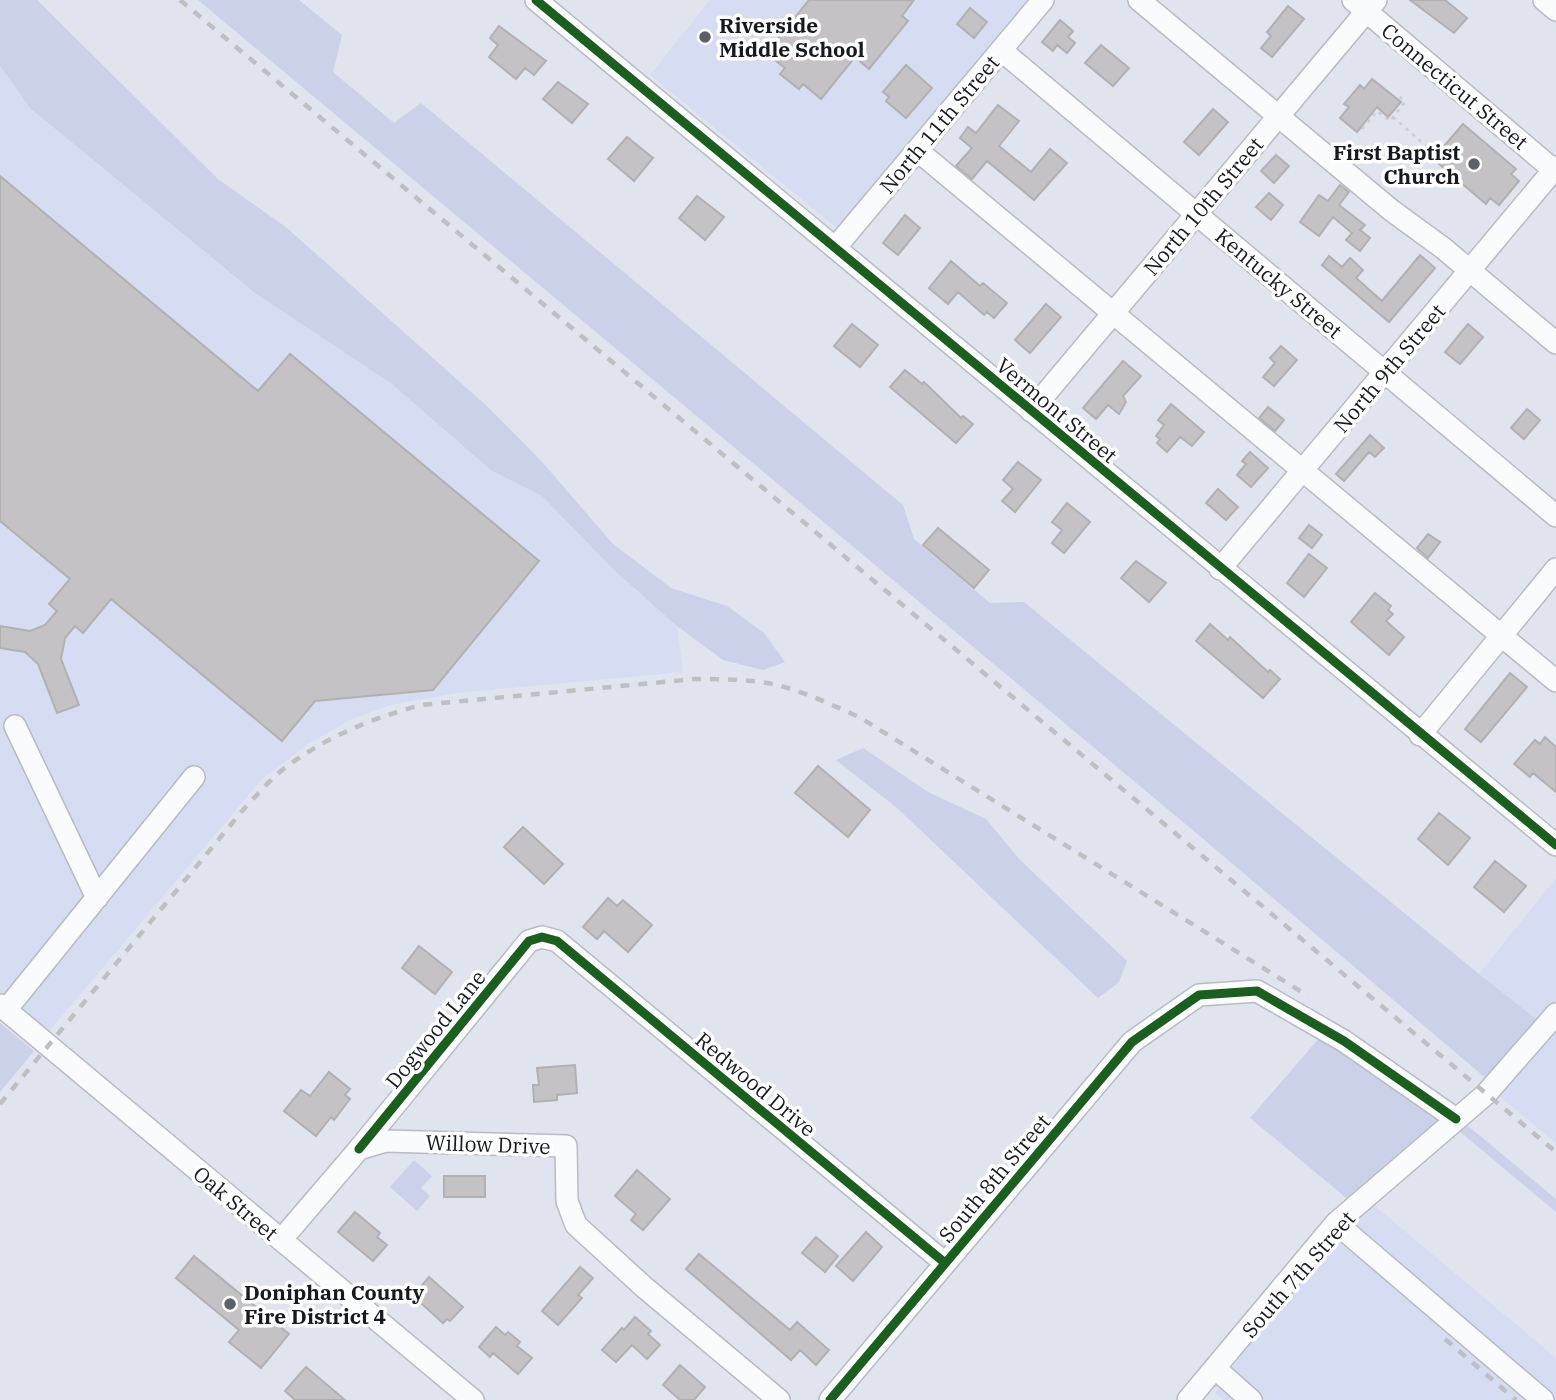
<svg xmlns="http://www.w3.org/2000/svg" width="1556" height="1400" font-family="'IBM Plex Serif',serif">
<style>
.built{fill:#d6dcf1}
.green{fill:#cad1e8}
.building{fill:#c5c2c5;stroke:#b2b0b3;stroke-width:2}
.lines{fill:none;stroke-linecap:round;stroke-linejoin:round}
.minor-casing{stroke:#b8bbc4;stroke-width:24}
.path{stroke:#cccdd0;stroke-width:2.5;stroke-dasharray:3.5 5;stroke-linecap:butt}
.minor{stroke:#fafbfd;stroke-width:21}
.rail{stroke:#bebfc2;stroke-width:4.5;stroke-dasharray:9 9;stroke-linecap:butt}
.cycleway-casing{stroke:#fff;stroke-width:13}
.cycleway{stroke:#1b5e20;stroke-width:9}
.poi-dot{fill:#5d6069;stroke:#fff;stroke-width:2.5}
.labels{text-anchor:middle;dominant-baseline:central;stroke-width:7;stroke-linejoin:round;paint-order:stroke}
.poi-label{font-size:21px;font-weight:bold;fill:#171921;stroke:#fff;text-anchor:start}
.street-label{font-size:21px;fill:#171921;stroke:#fff}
</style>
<rect width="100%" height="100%" fill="#e0e4ef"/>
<path class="built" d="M710,0H1033L843,226L837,228L650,75Z
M0,66L30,108L255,294L392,384L492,471L542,496L615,571L677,626L683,672L456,693L390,705L350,720L308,744L262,779L46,1035L0,997Z
M1556,878V1002L1540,1022L1479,974Z
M1556,1031V1143L1497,1094L1546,1035Z
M1370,1202L1556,1358V1400H1224L1215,1393L1244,1351L1355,1216Z"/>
<path class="green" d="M0,0H37L218,179L287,228L489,408L543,463L613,544L671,588L727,606L764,633L785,662L763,670L723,660L677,626L615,571L542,496L492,471L392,384L256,294L30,108L0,66Z
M198,0H299L342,35L333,72L394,123L421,103L903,505L914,539L990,603L1024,602L1479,974L1540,1022L1488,1080L1195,832Z
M863,748L928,792L986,819L1020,860L1127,961L1119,982L1098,998L897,808L836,760Z
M0,1023L34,1051L0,1092Z
M1321,1036L1372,1074L1436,1115L1438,1123L1350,1201L1250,1118Z
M1468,1126L1556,1199V1212L1458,1130Z
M414,1160L432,1176L421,1188L430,1196L417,1211L390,1187Z"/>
<path class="building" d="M809,0H914L902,16L908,21L869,69L855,57L821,99L803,84L799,89L780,74L785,68L766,53Z
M1410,0H1445L1467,18L1454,33Z
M1288,6L1304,19L1272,57L1261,48L1271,36L1267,32Z
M970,8L987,22L974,38L957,24Z
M1060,20L1073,31L1068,37L1075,43L1067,53L1057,45L1053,51L1042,42Z
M499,26L546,61L534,75L525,68L516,79L489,57L498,45L490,38Z
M1101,45L1129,68L1113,86L1085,63Z
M906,65L932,88L906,118L886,101L889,97L883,92Z
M1372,79L1401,102L1388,117L1377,107L1357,132L1340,118L1349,107L1344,104L1360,85L1364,89Z
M558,82L588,104L572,123L543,99Z
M998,105L1019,121L999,146L1031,172L1050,149L1067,163L1034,200L987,161L972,179L956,166L972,148L960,138L968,127L976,133Z
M1213,109L1228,122L1199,155L1184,142Z
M1463,124L1516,169L1511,174L1519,181L1499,205L1490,198L1486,204L1433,159Z
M627,137L653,158L634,181L608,159Z
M1276,155L1289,166L1274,183L1261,171Z
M0,176L258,391L290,354L539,561L433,690L315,701L282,741L111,599L83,633L75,626L65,638L61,659L79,705L57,713L38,664L25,652L0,648V626L30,631L45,625L57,611L49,604L70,579L0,521Z
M1340,185L1349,192L1339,205L1365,225L1360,230L1370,238L1360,251L1346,240L1352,233L1333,217L1319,236L1300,222L1319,195L1328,201Z
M1269,193L1283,205L1271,220L1256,207Z
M697,196L724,217L705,240L679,218Z
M905,215L920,228L898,255L883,243Z
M1420,255L1435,268L1389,322L1322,265L1329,256L1342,267L1350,258L1363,270L1356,278L1382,301Z
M951,261L980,286L983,283L1007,303L994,318L987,312L984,315L958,292L948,304L929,288Z
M1046,304L1061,317L1030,353L1015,340Z
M852,324L878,345L860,367L834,346Z
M1468,324L1483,337L1460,364L1445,352Z
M1281,346L1297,360L1274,386L1263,377L1275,363L1270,358Z
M1123,361L1141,376L1123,396L1126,402L1119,414L1108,405L1096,419L1083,408Z
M905,370L922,384L924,382L961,418L963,416L973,424L956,443L890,387Z
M1171,404L1204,432L1192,446L1180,437L1167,452L1157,443L1160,439L1156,436L1164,425L1158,420Z
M1268,407L1284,420L1275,431L1259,418Z
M1527,409L1540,420L1524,439L1511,428Z
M1370,435L1384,448L1375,457L1369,452L1344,481L1336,474Z
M1250,452L1268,468L1251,487L1237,475L1246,464L1242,461Z
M1018,462L1041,480L1015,512L1002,501L1013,489L1003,480Z
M1218,489L1238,507L1226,520L1206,503Z
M1067,503L1090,522L1064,553L1052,543L1062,530L1052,522Z
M1309,525L1322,535L1312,548L1299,538Z
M938,528L989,570L974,588L923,545Z
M1428,534L1440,542L1428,558L1417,548Z
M1309,554L1327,568L1304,597L1287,583Z
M1136,561L1166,583L1149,602L1121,578Z
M1375,593L1391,606L1388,610L1393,614L1386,621L1404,637L1389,655L1351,622Z
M1210,624L1228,640L1230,637L1268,672L1270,670L1280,679L1263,698L1196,641Z
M1510,673L1527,687L1481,742L1465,729Z
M1545,737L1556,747V792L1533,773L1530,777L1514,764L1535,740L1540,744Z
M818,766L870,810L848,837L795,793Z
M1439,813L1470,838L1448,865L1418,839Z
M523,827L563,864L544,884L504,847Z
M1495,861L1526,886L1504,912L1474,887Z
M608,898L617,906L623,900L652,925L628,952L604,931L597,939L583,927Z
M419,946L452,972L435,994L402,968Z
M575,1065L577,1093L557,1095V1100L534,1102L533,1085H539L537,1068Z
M329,1072L350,1089L345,1095L350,1099L334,1120L331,1117L316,1136L284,1111L301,1090L310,1096Z
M637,1170L670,1199L643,1230L631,1220L636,1214L615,1196Z
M444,1176H485V1197H444Z
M355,1212L380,1233L377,1237L387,1245L373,1261L338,1232Z
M866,1232L882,1247L853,1281L836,1266Z
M816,1237L838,1256L825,1272L802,1253Z
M699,1254L790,1330L797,1322L829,1350L816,1365L800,1350L791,1360L686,1269Z
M194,1256L289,1334L261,1368L229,1342L239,1330L176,1278Z
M580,1267L593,1278L578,1295L582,1298L558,1325L542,1311Z
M429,1277L463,1307L450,1321L447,1319L443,1323L413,1296Z
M635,1317L651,1331L648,1334L660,1345L647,1359L632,1345L616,1362L602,1350L622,1328L624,1330Z
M496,1327L505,1335L508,1332L520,1342L517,1346L532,1358L518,1374L493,1353L490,1357L479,1347Z
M680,1365L705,1387L694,1400H680L663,1385Z
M306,1367L345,1400H295L285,1391Z"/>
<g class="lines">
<defs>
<path id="minor" d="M536,0L1556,845
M1139,0L1391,210L1443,248L1556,343
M1353,0L1556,172
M1544,0L1556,10
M1001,50L1556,516
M918,151L1556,681
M835,248L1043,0
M1031,411L1376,0
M1220,569L1556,167
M15,726L97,898
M1420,735L1556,569
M0,1005L473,1400
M6,1010L194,777
M359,1149L529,941L542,937L557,941L945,1263
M1336,1223L1543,1400
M281,1240L359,1149L386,1141L566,1146L567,1201L576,1225L644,1287L779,1400
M1216,1369L1251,1400
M830,1400L1132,1042L1199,995L1257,991L1344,1041L1456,1119
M1188,1400L1336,1223L1486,1094L1556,1014"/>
</defs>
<use href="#minor" class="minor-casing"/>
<path class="path" d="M1393,117L1434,153
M1362,129L1377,111L1390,121L1405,102L1397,94"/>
<use href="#minor" class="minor"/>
<path class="rail" d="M180,0L1556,1152
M0,1104L243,810C255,797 267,783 281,771C323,738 370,719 421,705L695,679C722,679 750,679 777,685C805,692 832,705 859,717L1308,996
M1445,1339L1516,1400"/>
<defs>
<path id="cycleway" d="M536,0L1556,845
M359,1149L529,941L542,937L557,941L945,1263
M830,1400L1132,1042L1199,995L1257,991L1344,1041L1456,1119"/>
</defs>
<use href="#cycleway" class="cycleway-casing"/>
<use href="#cycleway" class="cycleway"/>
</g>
<g class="poi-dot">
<circle cx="705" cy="37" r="7"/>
<circle cx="1474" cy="164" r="7"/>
<circle cx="230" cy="1304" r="7"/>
</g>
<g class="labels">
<g class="poi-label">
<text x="719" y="25">Riverside<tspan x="719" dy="24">Middle School</tspan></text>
<text x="1460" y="152" text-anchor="end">First Baptist<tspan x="1460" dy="24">Church</tspan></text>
<text x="244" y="1292">Doniphan County<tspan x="244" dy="24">Fire District 4</tspan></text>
</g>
<g class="street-label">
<text transform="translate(1455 86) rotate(40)">Connecticut Street</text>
<text transform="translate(939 124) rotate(-50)">North 11th Street</text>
<text transform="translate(1203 206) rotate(-50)">North 10th Street</text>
<text transform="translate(1279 283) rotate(40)">Kentucky Street</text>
<text transform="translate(1389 368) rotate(-50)">North 9th Street</text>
<text transform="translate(1057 410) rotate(40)">Vermont Street</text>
<text transform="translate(435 1029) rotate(-51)">Dogwood Lane</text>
<text transform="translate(756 1084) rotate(40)">Redwood Drive</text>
<text transform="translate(488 1144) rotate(2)">Willow Drive</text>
<text transform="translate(994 1178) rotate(-50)">South 8th Street</text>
<text transform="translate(236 1203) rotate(40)">Oak Street</text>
<text transform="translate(1298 1274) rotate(-49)">South 7th Street</text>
</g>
</g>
</svg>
